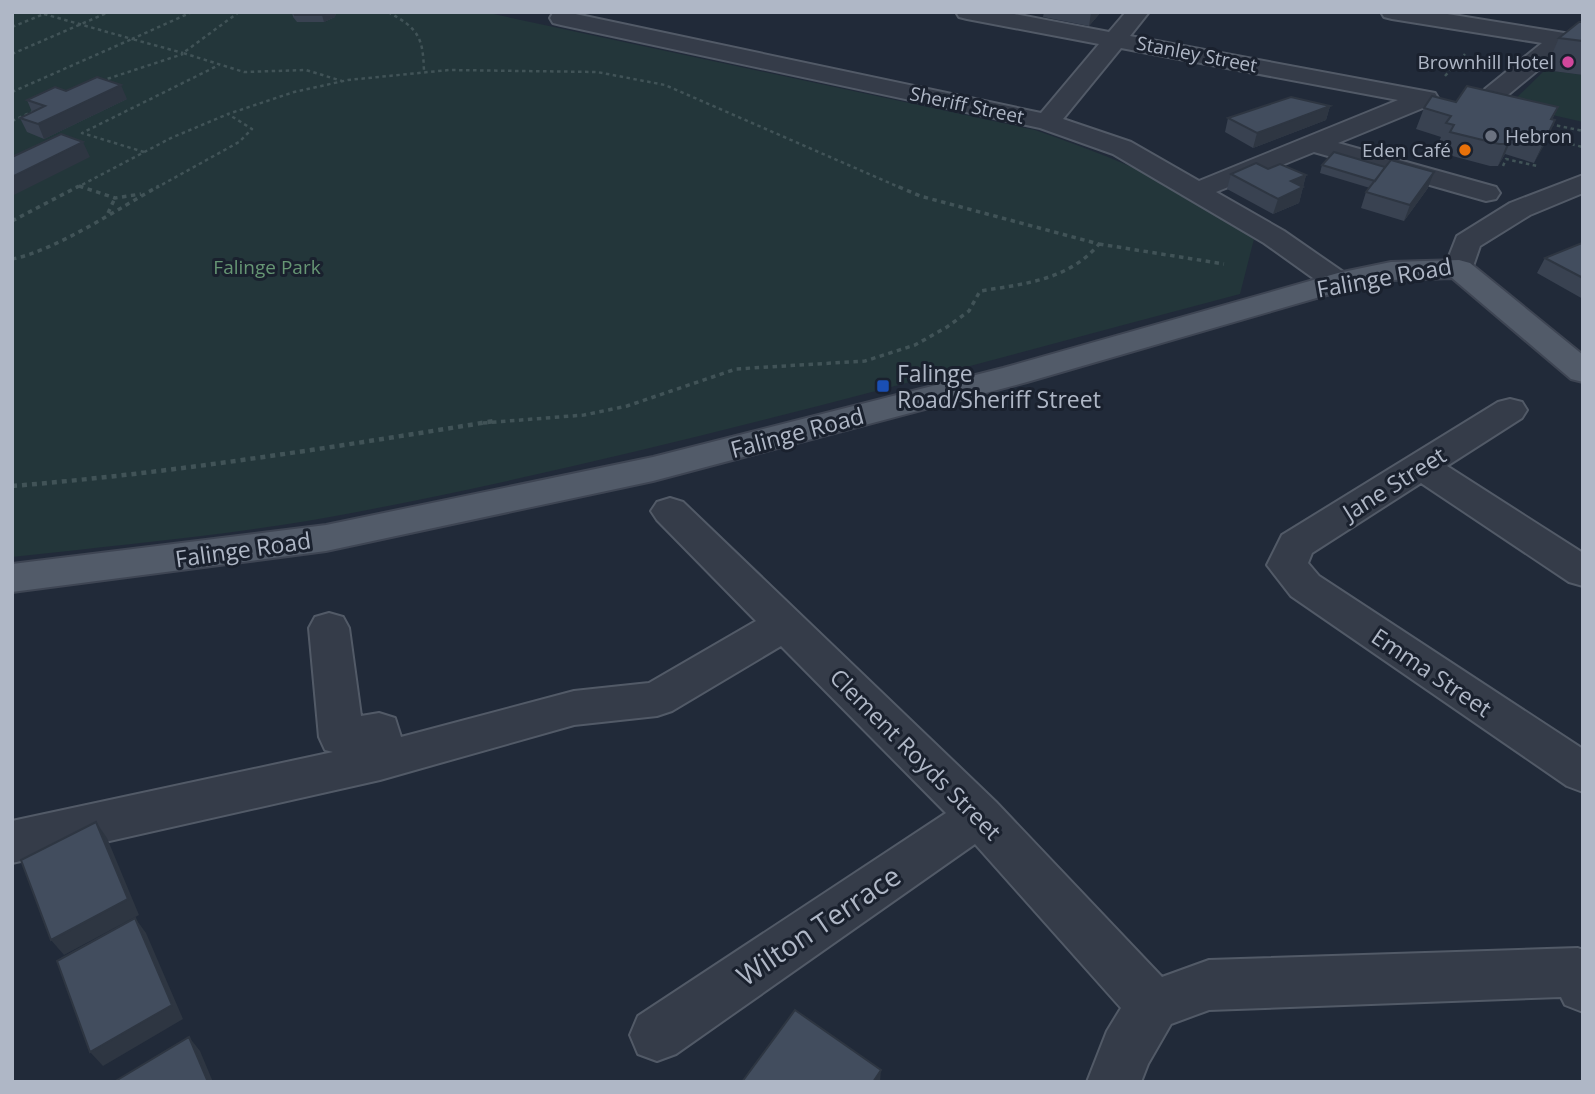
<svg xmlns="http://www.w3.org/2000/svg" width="1595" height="1094" font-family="'Open Sans',sans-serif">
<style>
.green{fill:#23363a}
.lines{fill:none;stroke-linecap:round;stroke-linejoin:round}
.minor-casing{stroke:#525a67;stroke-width:4}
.major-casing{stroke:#3e4553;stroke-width:4}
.path-far2{stroke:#415357;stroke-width:2.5;stroke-dasharray:3.5 3.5;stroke-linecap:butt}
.path-far1{stroke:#415357;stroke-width:3.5;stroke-dasharray:4.5 4.5;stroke-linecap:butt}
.path{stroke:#415357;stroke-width:4.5;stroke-dasharray:5 5;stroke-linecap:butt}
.minor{fill:#353c49;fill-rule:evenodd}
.major{fill:#525b69;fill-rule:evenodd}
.wall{fill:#394251}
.shaded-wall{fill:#2e3642}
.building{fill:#424d5e;stroke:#2e3642;stroke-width:2}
.hotel-dot{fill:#d1479c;stroke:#1a212e;stroke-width:2.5}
.worship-dot{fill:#6b7280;stroke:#1a212e;stroke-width:2.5}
.food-dot{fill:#e8710a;stroke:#1a212e;stroke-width:2.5}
.transit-dot{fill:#1a4fb4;stroke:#1a212e;stroke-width:2.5}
.labels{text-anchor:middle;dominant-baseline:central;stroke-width:6;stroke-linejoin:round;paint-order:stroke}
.far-street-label{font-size:19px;fill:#afb7c6;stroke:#1a212e}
.far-poi-label{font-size:19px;fill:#afb7c6;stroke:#1a212e;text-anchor:end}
.far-park-label{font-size:19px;fill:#669674;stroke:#1a212e}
.street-label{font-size:23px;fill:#afb7c6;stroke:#1a212e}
.poi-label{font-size:23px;fill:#afb7c6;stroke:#1a212e;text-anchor:start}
.near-street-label{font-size:28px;fill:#afb7c6;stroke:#1a212e}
</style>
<rect width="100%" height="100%" fill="#212a39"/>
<path class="green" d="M12,12H484L1035,130C1111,157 1191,186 1254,239L1240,294C947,371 655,455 357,512C243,534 127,544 12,557Z
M1545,70L1583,75V122L1509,105Z"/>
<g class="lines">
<defs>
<path id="minor" d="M566,12L1041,113L1099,44L967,19L959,17L956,12H1004L1109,32L1126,12H1149L1130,36L1435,93L1438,98L1435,103L1338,143L1496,187L1500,193L1496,199L1486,201L1314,152L1216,192L1284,231L1349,276L1353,282L1349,288L1338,291L1327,288L1264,243L1113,154L1040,128L561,25L553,23L550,18L553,13ZM1121,48L1398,100L1199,181L1131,142L1063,119Z
M1381,12H1435L1583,36V50L1566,47L1503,99L1494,101L1485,99L1482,94L1485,89L1542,43L1392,19L1384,17Z
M1583,175V193L1530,215L1480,246L1470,275L1459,278L1448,275L1444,269L1457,236L1510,203Z
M1510,399L1522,402L1527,410L1522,418L1447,466L1583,553V586L1569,582L1421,483L1312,553L1308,563L1319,576L1583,749V792L1567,786L1291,596L1267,565L1282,535L1498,402Z
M670,498L683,502L996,802L1162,977L1209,960L1578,948L1583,950V1012L1565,1005L1561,997L1209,1010L1171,1024L1148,1064L1141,1082H1087L1107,1031L1121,1008L975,844L676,1054L657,1061L638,1054L630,1035L638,1016L946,813L781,646L672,711L657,716L574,725L380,780L12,863V821L333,752L325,750L319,737L309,628L315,617L329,613L343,617L349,628L361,716L379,713L395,718L401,737L574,691L649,683L756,621L657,520L651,511L657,502Z"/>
<path id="major" d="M1459,260L1470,263L1583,355V382L1571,379L1452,278L1391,280L1344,290L1027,382L653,481L326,551L12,592V564L326,525L653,457L1003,368L1338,273L1391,262Z"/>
</defs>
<use href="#minor" class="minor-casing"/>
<use href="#major" class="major-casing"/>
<path class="path-far2" d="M239,12L183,53L244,72L306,70L342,81
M388,12C419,29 423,37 424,72
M44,14L132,39L192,12
M12,27L44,14
M12,54L109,12
M1445,76L1465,54
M101,81L183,54
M12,92L132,39L183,53
M12,121L36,110
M1550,124L1583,131
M1544,138L1583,147
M144,152L82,133L219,65
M1503,166L1506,159L1537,166
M79,186L84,188
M76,188L171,138L228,114
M156,188L239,142L252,129L228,114L294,92L348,80L449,70L597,72L665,85L901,188"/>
<path class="path-far1" d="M79,186L115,198L141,194
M108,213L115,198
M12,221L79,186
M1099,244L1224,264
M12,259C55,251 119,208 159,186
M483,423L584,415L627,406L736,369L865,361L915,345L947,327L969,311L980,291C1024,284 1069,280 1099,244L920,196L897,186"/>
<path class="path" d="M12,486C174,473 334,447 494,421"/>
<use href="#minor" class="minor"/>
<use href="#major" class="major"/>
</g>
<path class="wall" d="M292,12H336L335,17L324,22H297L293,17Z
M1044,12H1101L1089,26L1043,17Z
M1583,22V75L1545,70L1559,38Z
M66,91L127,99L44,139L27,132L20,118L32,112L27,100Z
M1456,102L1558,107L1552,120H1555L1534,163L1505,154L1498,166H1490L1441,153L1444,146L1438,144L1441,137L1416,129L1424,108Z
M1330,106L1326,120L1253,148L1225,132L1228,118Z
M1322,165L1428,188L1404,221L1361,208L1366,192L1370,188L1320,173Z
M1231,174L1306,175L1299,203L1273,214L1227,189Z
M1583,243V299L1537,273L1545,258Z"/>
<path class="shaded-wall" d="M328,12H336L335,17L324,22L322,15Z
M1101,12L1089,26L1091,13Z
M121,85L127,99L44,139L38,124Z
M1330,106L1326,120L1253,148L1257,133Z
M1555,120L1546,142L1534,163L1544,142Z
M1514,133L1505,154L1498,166L1507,144Z
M83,142L90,157L12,196V177Z
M1434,172L1428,188L1404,221L1410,205Z
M1306,175L1299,203L1273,214L1278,199L1291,181Z
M96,822L107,838L139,915L64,955L51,940Z
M135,918L146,933L183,1019L103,1066L90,1052Z
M189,1037L200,1051L213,1082H208Z
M881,1070L880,1082H873Z"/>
<path class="building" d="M293,12H328L322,15H295Z
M1579,22H1583V41L1559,38Z
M97,77L121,85L38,124L20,118L45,106L27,100L55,87L66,91Z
M1467,86L1558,107L1551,119L1555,120L1544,142L1514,133L1507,144H1499L1450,132L1454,125L1446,123L1451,116L1424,108L1432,96L1456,102Z
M1291,97L1330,106L1257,133L1228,118Z
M61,134L83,142L12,177V157Z
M1334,152L1385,167L1375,181L1322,165Z
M1391,160L1434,172L1410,205L1366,192Z
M1256,163L1268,169L1280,164L1306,175L1291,181L1303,187L1278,199L1231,174Z
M1582,243H1583V278L1545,258Z
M96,822L128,899L51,940L21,860Z
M135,918L172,1005L90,1052L57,961Z
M795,1010L881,1070L873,1082H742Z
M189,1037L208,1082H114Z"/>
<circle class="hotel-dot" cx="1568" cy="62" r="7"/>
<circle class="worship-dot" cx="1491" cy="136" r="7"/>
<circle class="food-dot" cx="1465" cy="150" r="7"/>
<rect class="transit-dot" x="876" y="379" width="14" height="14" rx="3.5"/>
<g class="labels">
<g class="far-street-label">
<text transform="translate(1197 54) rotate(11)">Stanley Street</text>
<text transform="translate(967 105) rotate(12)">Sheriff Street</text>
</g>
<g class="far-poi-label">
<text x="1554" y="62">Brownhill Hotel</text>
<text x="1505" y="136" text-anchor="start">Hebron</text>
<text x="1451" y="150">Eden Café</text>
</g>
<g class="far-park-label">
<text x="267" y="267">Falinge Park</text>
</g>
<g class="street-label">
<text transform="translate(1384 277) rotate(-10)">Falinge Road</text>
<text transform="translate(797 432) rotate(-15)">Falinge Road</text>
<text transform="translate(1394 483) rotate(-32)">Jane Street</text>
<text transform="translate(243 549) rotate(-8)">Falinge Road</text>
<text transform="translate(1432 672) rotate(34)">Emma Street</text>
<text transform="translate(916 754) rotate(45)">Clement Royds Street</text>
</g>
<g class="poi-label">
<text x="897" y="373">Falinge<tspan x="897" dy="26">Road/Sheriff Street</tspan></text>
</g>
<g class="near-street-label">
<text transform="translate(818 925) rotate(-34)">Wilton Terrace</text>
</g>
</g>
<rect width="1595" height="1094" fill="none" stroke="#afb7c6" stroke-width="28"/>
</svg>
